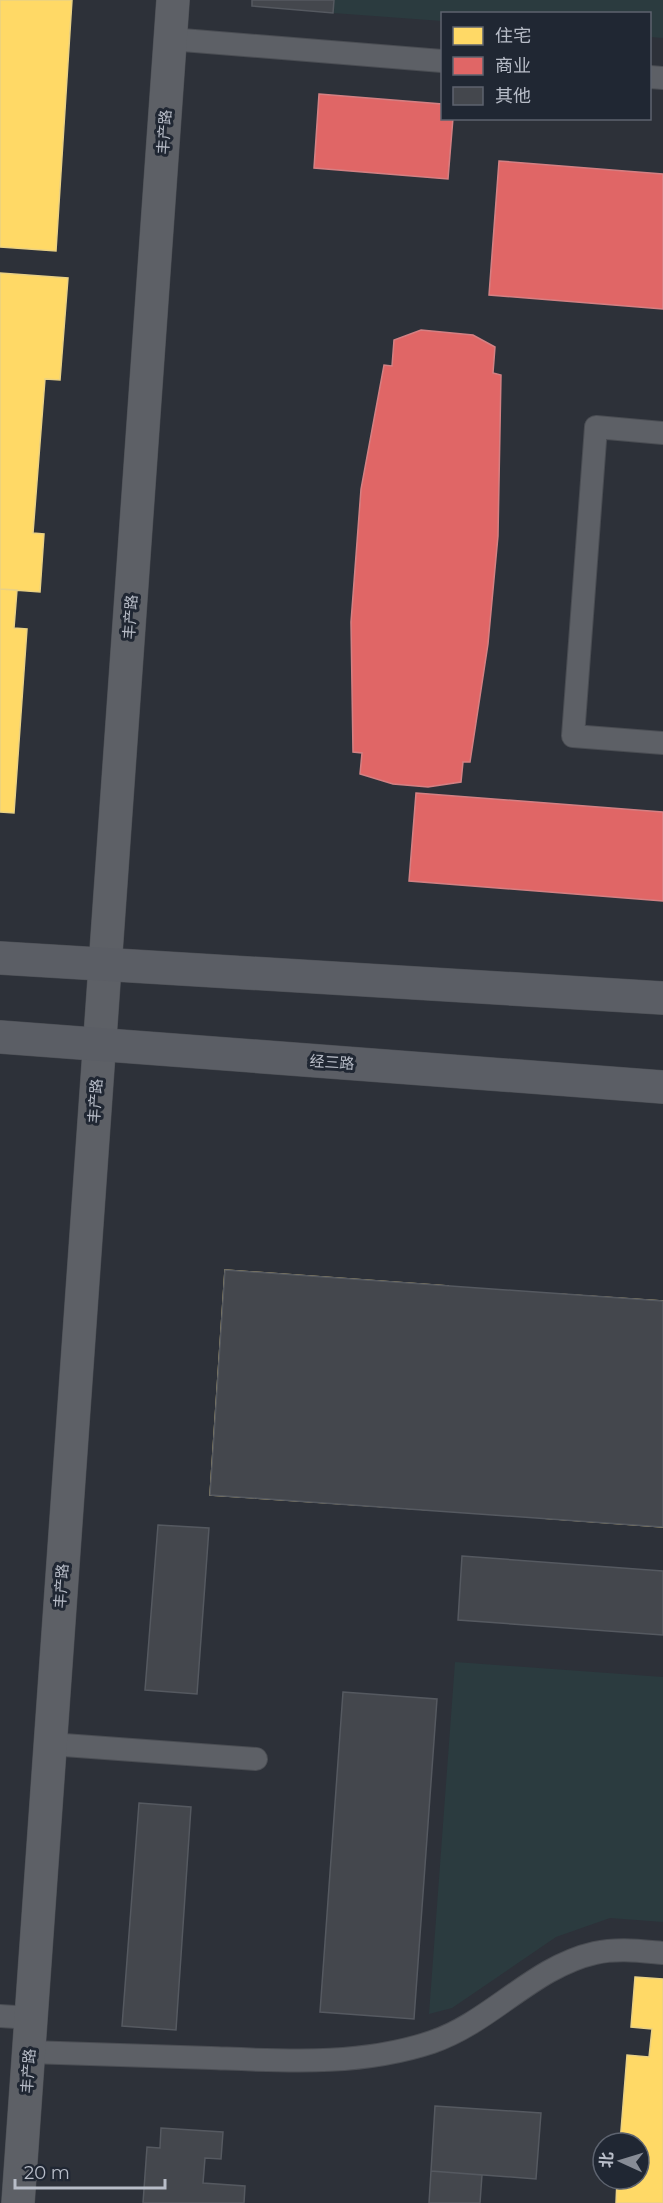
<svg xmlns="http://www.w3.org/2000/svg" width="663" height="2203" font-family="Montserrat,'Noto Sans SC',sans-serif">
<style>
.green{fill:#2b3b3f}
.homes{fill:#ffd966;stroke:#ead183;stroke-width:1.5}
.shops{fill:#e06666;stroke:#d48083;stroke-width:1.5}
.building{fill:#44474d;stroke:#555960;stroke-width:1.5}
.lines{fill:none;stroke-linecap:round;stroke-linejoin:round}
.service-casing{stroke:#4a4d53;stroke-width:24}
.tertiary-casing{stroke:#4a4d53;stroke-width:34}
.secondary-casing{stroke:#4a4d53;stroke-width:34}
.service{stroke:#5d6066;stroke-width:22}
.tertiary{stroke:#5d6066;stroke-width:33}
.secondary{stroke:#5b5e65;stroke-width:33}
.labels{text-anchor:middle;dominant-baseline:central;stroke-width:6;stroke-linejoin:round;paint-order:stroke}
.street-label{font-size:15px;fill:#b8bdc8;stroke:#202733}
</style>
<rect width="100%" height="100%" fill="#2d3139"/>
<path class="green" d="M334,0H663V38L650,37V14H442V21L333,13Z
M455,1662L663,1677V1922L610,1918L556,1937L452,2008L429,2014Z"/>
<path class="homes" d="M0,0H72L56,251L0,247Z
M0,273L68,278L60,380L45,379L33,533L44,534L40,592L0,589Z
M0,589L17,590L14,628L27,629L14,813L0,812Z
M225,1270L448,1286L431,1510L210,1495Z
M557,1294L663,1301V1527L542,1518Z
M635,1977L663,1979V2203H616L617,2179H639V2171L641,2172L642,2154H639V2143H620L627,2055L649,2057L652,2029L631,2027Z"/>
<path class="shops" d="M319,94L442,104V118H453L448,179L314,168Z
M499,161L663,174V309L489,295Z
M421,330L473,335L495,347L493,373L501,375L498,536L488,644L470,762H463L461,782L428,787L393,784L360,774L362,753L353,752L351,622L361,489L384,365L392,366L394,340Z
M416,793L663,812V901L409,881Z"/>
<path class="building" d="M252,0H334L333,13L252,6Z
M225,1270L663,1301V1527L210,1495Z
M158,1525L209,1528L197,1694L145,1690Z
M462,1556L663,1571V1635L458,1620Z
M343,1692L437,1699L414,2019L320,2012Z
M139,1803L191,1807L176,2030L122,2026Z
M435,2106L541,2113L536,2179L431,2171Z
M161,2128L223,2132L221,2159L205,2158L203,2183L245,2186L244,2203H143L147,2147L160,2148Z
M431,2171L482,2175L480,2203H429Z"/>
<g class="lines">
<defs>
<path id="service" d="M170,39L442,61
M650,77L663,78
M663,433L596,427L573,736L663,743
M50,1744L256,1759
M0,2016L31,2018
M29,2052C90,2054 150,2056 211,2058C286,2061 360,2066 432,2042C491,2022 533,1967 595,1953C618,1948 640,1951 663,1953"/>
<path id="tertiary" d="M18,2203L173,0"/>
<path id="secondary" d="M0,958L663,998
M0,1037L663,1087"/>
</defs>
<use href="#service" class="service-casing"/>
<use href="#tertiary" class="tertiary-casing"/>
<use href="#secondary" class="secondary-casing"/>
<use href="#service" class="service"/>
<use href="#tertiary" class="tertiary"/>
<use href="#secondary" class="secondary"/>
</g>
<g class="labels">
<g class="street-label">
<text transform="translate(164 132) rotate(-86)">丰产路</text>
<text transform="translate(130 617) rotate(-86)">丰产路</text>
<text transform="translate(332 1062) rotate(4)">经三路</text>
<text transform="translate(95 1101) rotate(-86)">丰产路</text>
<text transform="translate(61 1586) rotate(-86)">丰产路</text>
<text transform="translate(28 2071) rotate(-86)">丰产路</text>
</g>
</g>
<rect x="441" y="12" width="210" height="108" fill="#202733" stroke="#5d636f" stroke-width="1.5"/>
<rect x="453" y="27" width="30" height="18" fill="#ffd966" stroke="#5d636f" stroke-width="1.5"/>
<text x="495" y="42" font-size="18" fill="#b8bdc8">住宅</text>
<rect x="453" y="57" width="30" height="18" fill="#e06666" stroke="#5d636f" stroke-width="1.5"/>
<text x="495" y="72" font-size="18" fill="#b8bdc8">商业</text>
<rect x="453" y="87" width="30" height="18" fill="#44474d" stroke="#5d636f" stroke-width="1.5"/>
<text x="495" y="102" font-size="18" fill="#b8bdc8">其他</text>
<g transform="translate(621 2161) rotate(274)"><circle r="28" fill="#202733" stroke="#5d636f" stroke-width="1.5"/>
<path d="M0-4.5L10 22L0 15L-10 22Z" fill="#878c96"/>
<text y="-9" font-size="16" font-weight="bold" text-anchor="middle" fill="#b8bdc8">北</text>
</g>
<path d="M15 2179v9h150v-9" fill="none" stroke="#b8bdc8" stroke-width="3"/>
<text x="24" y="2179" font-size="18" fill="#b8bdc8" stroke="#202733" stroke-width="4.5" paint-order="stroke">20 m</text>
</svg>
